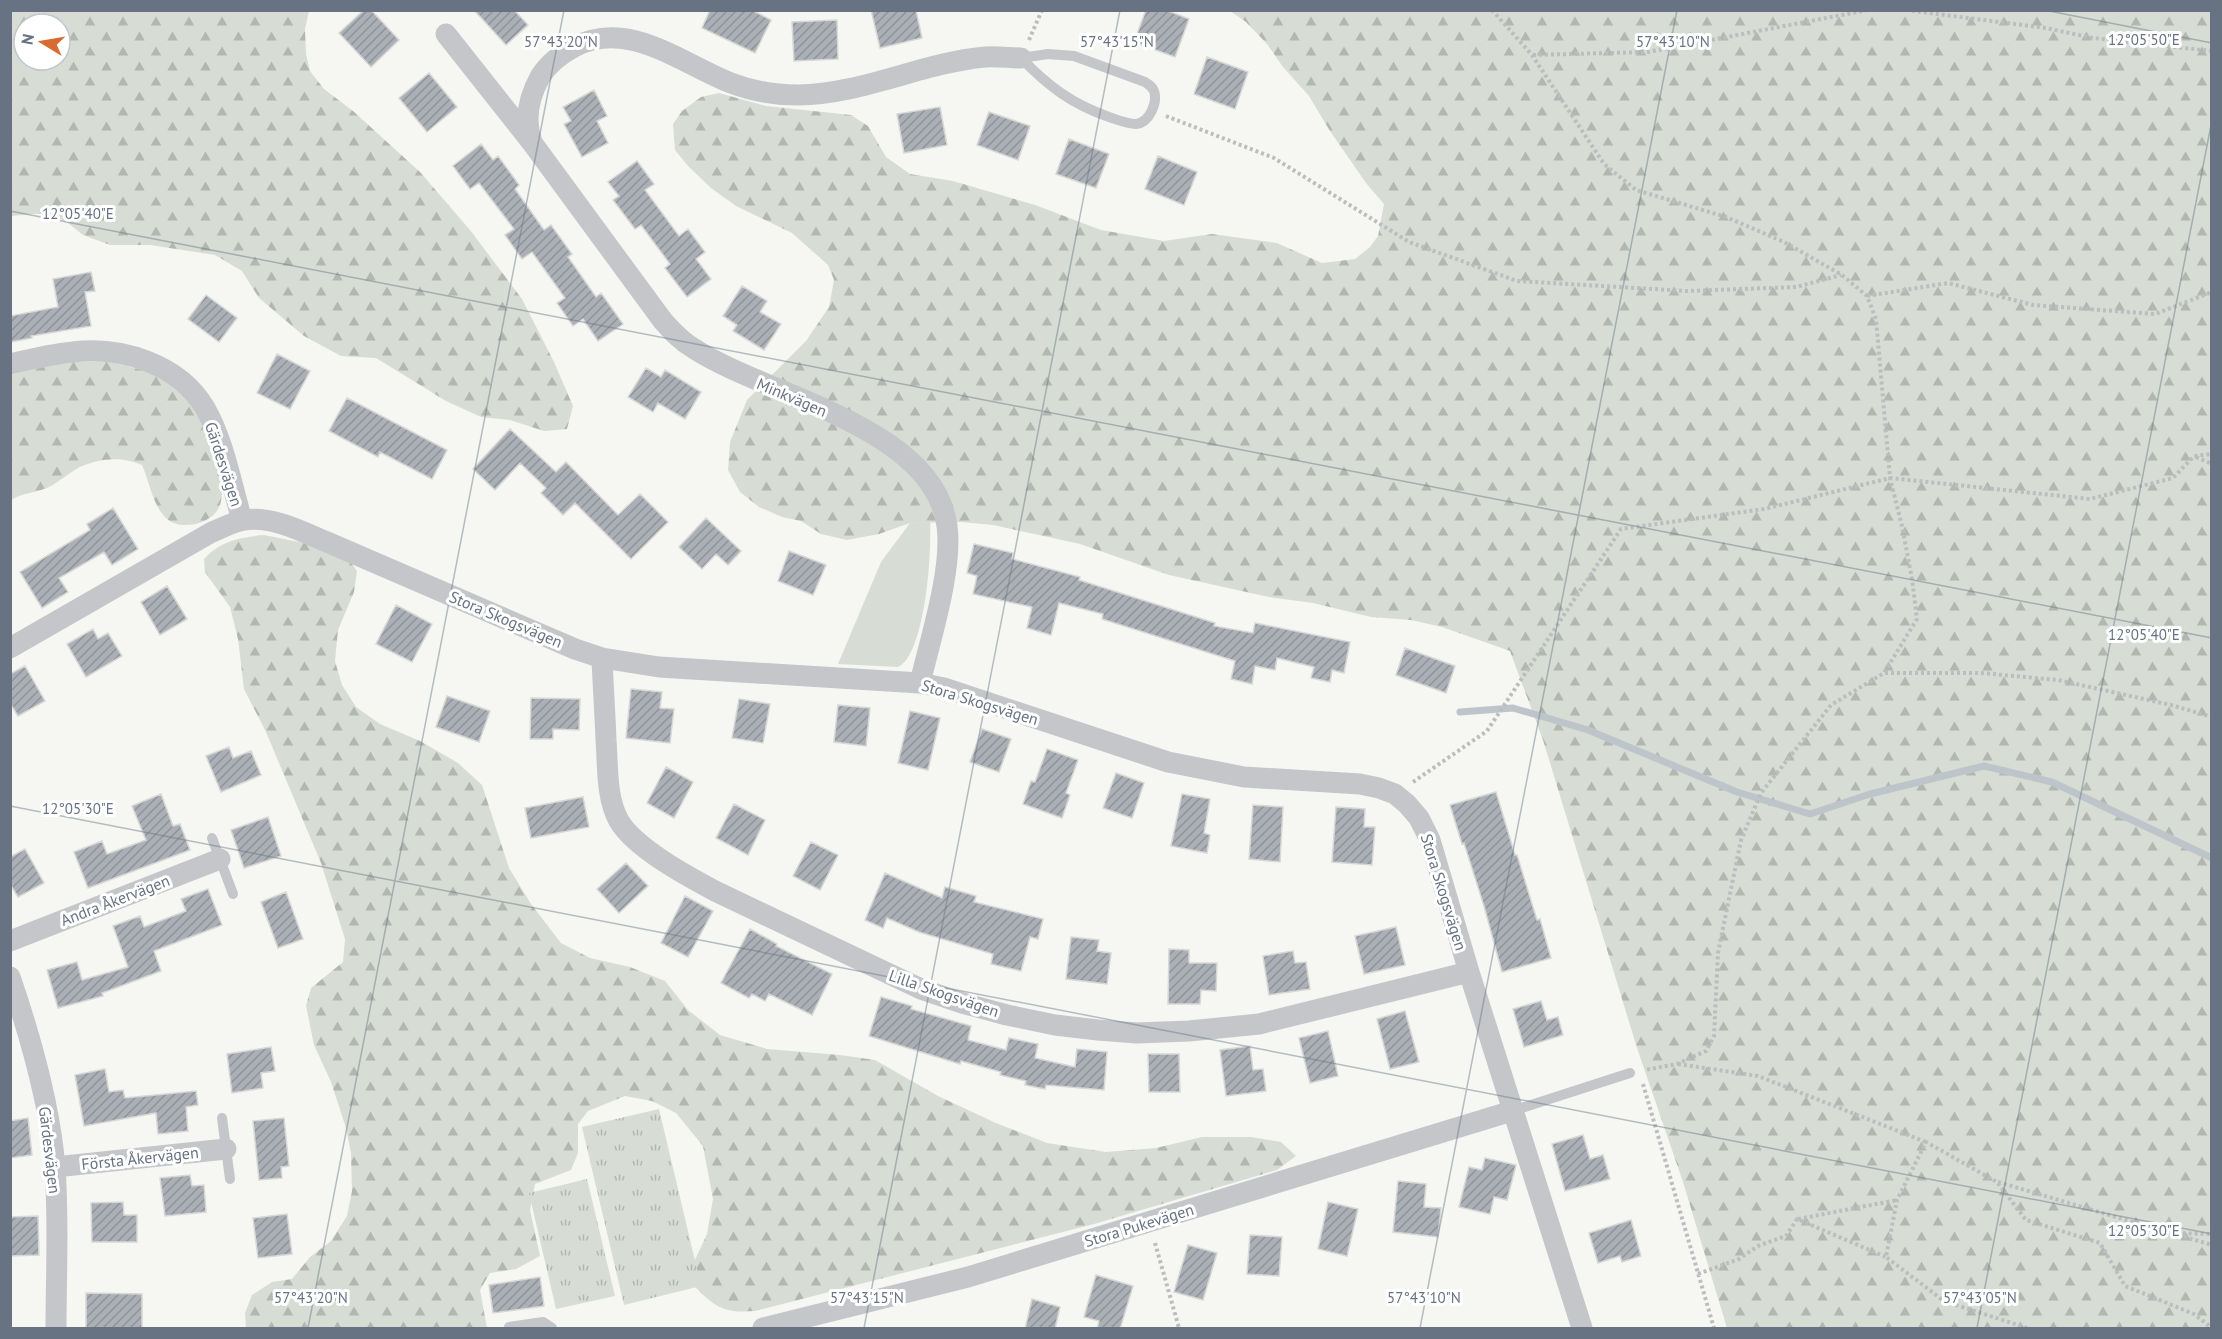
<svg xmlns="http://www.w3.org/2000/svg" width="2222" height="1339" font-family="'PT Sans',sans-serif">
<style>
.grass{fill:#d7ddd4}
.forest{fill:url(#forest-firs);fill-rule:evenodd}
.park{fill:url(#park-tufts)}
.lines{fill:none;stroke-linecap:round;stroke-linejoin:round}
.stream{stroke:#bec5ca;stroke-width:7}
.building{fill:url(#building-hatch);stroke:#d7d7d5;stroke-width:1.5}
.path{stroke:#bbbdbf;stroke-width:4;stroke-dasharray:3 3;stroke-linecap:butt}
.service{stroke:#c4c6ca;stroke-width:10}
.minor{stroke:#c4c6ca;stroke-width:21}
.ticks{fill:none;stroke:#677382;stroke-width:1.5;stroke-opacity:0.45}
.labels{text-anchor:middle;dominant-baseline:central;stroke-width:6;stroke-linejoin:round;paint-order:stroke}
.street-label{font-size:16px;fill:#677382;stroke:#fff}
.ticks-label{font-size:15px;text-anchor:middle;fill:#677382;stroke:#fff;stroke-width:6;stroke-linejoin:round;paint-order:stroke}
</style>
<defs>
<pattern id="forest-firs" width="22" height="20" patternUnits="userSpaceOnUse" patternTransform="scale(1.5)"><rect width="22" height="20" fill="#d7ddd4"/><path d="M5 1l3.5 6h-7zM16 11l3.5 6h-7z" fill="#b2b8b1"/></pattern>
<pattern id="park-tufts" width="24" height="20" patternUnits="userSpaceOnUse" patternTransform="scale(1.5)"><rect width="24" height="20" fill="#d7ddd4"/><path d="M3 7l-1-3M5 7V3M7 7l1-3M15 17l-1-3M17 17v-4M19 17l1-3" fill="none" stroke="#b2b8b1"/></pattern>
<pattern id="building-hatch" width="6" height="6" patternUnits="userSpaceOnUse" patternTransform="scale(1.5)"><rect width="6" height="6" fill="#aab0b6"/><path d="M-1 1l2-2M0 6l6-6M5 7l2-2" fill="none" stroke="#8e9499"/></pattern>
</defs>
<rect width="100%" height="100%" fill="#f6f6f3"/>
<path class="grass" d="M930,522C932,552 925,654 898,667L838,664L881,562L910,523Z"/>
<path class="forest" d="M10,11H309L305,29L306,54L310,71L324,89L353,111L420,172L470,230L522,299L554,362L573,406L567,429L544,431L510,420L481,417L446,401L376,358L341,356L304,336L259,298L242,271L215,255L150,245H110L83,235L68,223L46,213L11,216ZM24,24H60V60H24Z
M1230,11H2211V1328H1727L1683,1182L1637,1048L1543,740L1510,651L1442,627L1411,620L1371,617L1313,603L1269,597L1169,575L1080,544L993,525L961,522L910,523L879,534L847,540L821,534L801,521L782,517L759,507L740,492L728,470L730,442L747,400L806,341L829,307L834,280L828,265L792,233L736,206L711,188L688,166L675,150L673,124L682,111L701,97L719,93L766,106L851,115L868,126L886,157L910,174L953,181L1035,205L1101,230L1164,241L1212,234L1277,243L1322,263L1355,259L1370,247L1378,236L1384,204L1366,183L1330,131L1309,96L1283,67L1267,44L1246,22Z
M105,361C129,366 154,371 173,386C181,392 193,404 198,413C210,435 228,480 220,505C214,524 180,532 166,518C152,504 150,483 142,465C122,456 99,458 78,468C69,473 60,481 51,486C38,493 23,492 11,500L10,375L64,362Z
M264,535L314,545L347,557L357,571L354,592L338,630L335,661L342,685L356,707L380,724L420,741L458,763L482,785L509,868L531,904L561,943L590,958L630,967L665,981L688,1010L720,1035L767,1049L840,1055L875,1060L938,1096L996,1123L1047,1143L1106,1152L1156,1148L1202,1137H1251L1281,1142L1296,1156L1277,1170L1094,1224L755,1311C725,1313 717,1309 695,1287L693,1264L707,1234L713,1199L703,1146L676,1113L652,1101L625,1096L588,1111L578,1124V1153L571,1170L535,1184L530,1210L540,1256L516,1269L490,1273L480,1290L487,1328H246L245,1313L252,1295L272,1282L292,1279L310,1257L331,1241L347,1216L352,1191L351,1153L346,1128L331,1082L314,1045L306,1006L311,988L343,962L345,939L321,863L266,732L244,689L238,639L230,607L205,572L204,559C222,540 239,538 264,535Z"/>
<path class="park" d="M659,1109L701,1286L624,1305L582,1127Z
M587,1179L615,1296L556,1309L529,1193Z"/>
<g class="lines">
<path class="stream" d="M1460,712L1513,708L1588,730L1737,792L1810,814L1870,794L1984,766L2052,782L2212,858"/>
</g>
<path class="building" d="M364,10H371L399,40L371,67L339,33Z
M474,10H514L528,25L506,45Z
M710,10H752L771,20L755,53L702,28Z
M871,10H916L922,38L880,48Z
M1146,10H1166L1189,19L1175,57L1134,42Z
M837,20L838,59L794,61L792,22Z
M1207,57L1248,72L1235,109L1194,94Z
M429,73L457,107L427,132L399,98Z
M594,90L607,116L597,121L608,143L582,157L564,124L571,121L563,107Z
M940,107L947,145L904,153L897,114Z
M989,112L1030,126L1018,160L977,145Z
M1069,139L1109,154L1096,188L1056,174Z
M481,144L493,160L498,156L519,185L515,189L544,230L551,225L572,254L568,257L596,297L601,293L623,324L598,341L583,319L573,326L557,303L565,298L532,252L522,259L505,235L514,229L479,183L470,189L453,166Z
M1158,156L1197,172L1184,205L1145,189Z
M637,161L654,184L645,190L679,236L688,229L705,252L696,259L711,279L687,297L665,268L670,264L641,225L635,229L613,200L619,196L608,182Z
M91,272L95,291L85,292L91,326L31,336L32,338L10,342V316L58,307L53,279Z
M742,286L767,301L760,312L781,324L764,350L733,331L737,325L723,316Z
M206,295L237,318L219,342L188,319Z
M277,354L310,371L290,409L257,393Z
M646,368L661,377L665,370L701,392L685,419L658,403L653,412L628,397Z
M347,398L447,450L432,479L380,452L378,457L329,431Z
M510,429L556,472L566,462L618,515L640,494L668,522L631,559L575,503L563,515L541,493L546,488L520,463L495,490L473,469Z
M113,508L138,549L112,565L104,552L59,578L68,592L42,608L20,572L90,530L87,524Z
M706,518L741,551L728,565L716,554L702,569L679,547Z
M974,544L1013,553L1012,559L1080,577L1079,580L1215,623L1214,626L1253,633L1255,623L1350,642L1344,673L1332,670L1330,682L1311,678L1314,667L1277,658L1275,670L1255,666L1252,684L1231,679L1235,661L1102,619L1103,614L1059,603L1051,635L1027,628L1032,607L973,594L977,576L967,573Z
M789,551L826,565L813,595L778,581Z
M167,586L187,619L160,635L141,602Z
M396,605L432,624L412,662L376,644Z
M93,629L98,639L108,633L122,656L86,677L67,644Z
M1405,648L1455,666L1446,693L1396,675Z
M25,666L45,701L18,716L10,703V674Z
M631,689L662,692L660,708L674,709L670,743L626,738Z
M447,696L490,711L479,742L436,727Z
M531,698L580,699L579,730L553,729V739H530Z
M739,699L770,704L763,743L732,738Z
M838,705L870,708L866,746L834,742Z
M910,711L940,718L928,770L898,763Z
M982,729L1011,739L999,772L970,762Z
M229,747L233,758L251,751L261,775L221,792L206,756Z
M1047,749L1078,760L1066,793L1070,795L1062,818L1023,804L1031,781L1035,782Z
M666,767L693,782L674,818L647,803Z
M1116,773L1144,783L1132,818L1103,808Z
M1496,792L1515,855H1517L1537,920L1540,919L1551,958L1502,972L1484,906L1464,843L1462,844L1450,805Z
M161,794L173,826L180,824L190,850L88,888L74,852L102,841L107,854L146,840L132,806Z
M1182,794L1210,799L1204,833L1210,835L1207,853L1171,846Z
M583,797L589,827L531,838L525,808Z
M734,804L765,820L748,855L716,838Z
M1253,805L1283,807L1280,862L1249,859Z
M1336,807L1365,809L1364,827H1375L1372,865L1332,862Z
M268,817L281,856L244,868L231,830Z
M811,842L838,855L820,890L793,876Z
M25,849L44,883L18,897L10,884V857Z
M626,863L648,886L619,913L597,889Z
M885,873L942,898L945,887L976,896L974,902L1043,919L1038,939L1030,937L1021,971L991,964L993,954L919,932L887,918L883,928L865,920Z
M208,889L222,925L154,951L161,971L102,993L103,996L58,1008L47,970L77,962L82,980L128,967L113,926L140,916L144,927L186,911L181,899Z
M286,892L303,939L278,948L261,902Z
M685,896L713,911L688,957L661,943Z
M1396,927L1405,965L1364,974L1355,936Z
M750,929L777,944L776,946L832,974L812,1015L769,994L765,1001L752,994L749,998L721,983Z
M1071,937L1099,940L1097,951L1111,953L1107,984L1066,979Z
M1169,949L1189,950V963H1217L1216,991L1201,990L1200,1004H1168Z
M1293,951L1295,963L1306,962L1310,989L1269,995L1263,956Z
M881,997L912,1006L911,1009L971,1026L968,1040L1006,1050L1009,1038L1038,1044L1035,1058L1075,1067L1077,1049L1107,1052L1104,1090L1046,1085L1045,1089L1025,1085L1026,1081L1000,1075L1001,1072L961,1061L960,1064L869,1036Z
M1541,1001L1547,1020L1558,1017L1563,1035L1524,1047L1513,1009Z
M1405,1011L1419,1062L1390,1069L1377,1019Z
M1328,1031L1338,1076L1310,1083L1299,1038Z
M1250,1046L1253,1070L1263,1069L1266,1091L1226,1096L1220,1050Z
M271,1047L275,1071L261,1073L263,1088L232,1093L227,1054Z
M1148,1054H1179L1180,1092H1149Z
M105,1069L109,1092L123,1090L125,1098L196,1091L198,1105L186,1107L188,1131L158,1134L156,1113L84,1126L75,1075Z
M28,1118L32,1155L10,1158V1121Z
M284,1118L289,1166L281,1167L282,1178L259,1180L253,1121Z
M1583,1135L1590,1159L1603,1155L1610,1179L1565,1191L1552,1144Z
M1485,1158L1516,1165L1507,1200L1494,1197L1490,1214L1459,1207L1469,1167L1482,1170Z
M190,1175L192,1186L204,1185L206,1212L165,1216L160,1178Z
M1398,1181L1426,1184L1424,1207L1441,1208L1438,1237L1393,1232Z
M123,1202L124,1215H137V1242H92L91,1203Z
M1328,1202L1358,1209L1347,1256L1318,1249Z
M287,1214L292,1254L258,1258L253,1218Z
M38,1216L39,1255L10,1256V1217Z
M1631,1220L1641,1256L1622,1262L1620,1256L1598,1263L1589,1233Z
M1250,1235L1282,1237L1279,1276L1247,1274Z
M1188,1245L1217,1253L1203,1300L1174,1292Z
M1096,1275L1133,1286L1120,1329H1097L1099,1321L1084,1317Z
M540,1277L544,1306L493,1313L489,1285Z
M86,1293L142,1294V1329H86Z
M1032,1299L1060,1307L1055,1329H1025Z"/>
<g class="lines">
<path class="path" d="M1492,10L1532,55L1604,164L1636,190L1726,217L1784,242L1842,275L1867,296L1876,319L1890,478L1902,526L1912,579L1917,619L1884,673L1831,705L1761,793L1741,840L1718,953L1714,1036L1706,1051L1677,1064L1645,1070
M1906,10L2046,28L2093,38L2212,51
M1029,40L1042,10
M1533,55L1648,52L1868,10
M1166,116L1274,158L1409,242L1517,281L1687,291L1796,287L1841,275
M1867,296L1948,283L2033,305L2155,314L2212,292
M2196,457L2212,464
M1885,673H1981L2058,680L2171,705L2212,717
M1413,782L1487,731L1621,529L1764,509L1890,478L2090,499L2173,478L2194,456L2212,454
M1678,1064L1758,1076L1926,1142
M1643,1084L1714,1328
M1998,1182L2170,1233L2212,1234
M1798,1219L1897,1200
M2178,1235L2212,1245
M1155,1243L1179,1328
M1698,1274L1739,1259L1758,1246L1786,1236L1797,1219L1886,1257
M2027,1328L1944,1301L1886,1257L1897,1200L1926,1142L1997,1182L2026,1220L2100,1243L2125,1286L2194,1314L2212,1328"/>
<path class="service" d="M1048,54L1074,56L1145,82C1149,85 1152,86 1154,91C1158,103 1149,123 1136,124C1127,124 1118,120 1109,117C1072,104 1049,87 1021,58Z
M212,838L233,894
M1512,1111L1630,1073
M222,1118L230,1179
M509,1327L543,1322L552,1328"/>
<path class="minor" d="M446,34L533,144L663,321C672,331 681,341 693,348C766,396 934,426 947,526C953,569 930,640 920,683
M532,142C524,120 529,97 540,77C548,64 561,54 574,47C628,18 682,64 731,83C752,91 775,95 798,95C863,94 921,63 985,57C997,56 1010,58 1021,58
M10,364C31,359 52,354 73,352C121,346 179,364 205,408C224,441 231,483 242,520
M10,648L212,532C222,528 233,522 244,520C273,516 301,531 327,542L575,649L602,658L659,667L920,683L944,688L1168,762L1244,777L1360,784L1379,788L1395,794L1407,804L1419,818L1430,840L1469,972L1582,1328
M602,658C603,685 605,713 606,740C608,766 606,798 619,821C635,848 687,876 715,891L921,989L962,1003L1007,1015L1055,1025L1098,1030L1137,1033L1189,1031L1259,1024L1469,972
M10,941L220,859
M10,977C31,1038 50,1104 55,1168C59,1222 56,1275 56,1328
M55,1167L226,1149
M763,1328L968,1277L1512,1111"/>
</g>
<path class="ticks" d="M2044,10L2212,43M10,211L2212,638M10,806L2212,1234M308,1328L564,10M864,1328L1120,10M1420,1328L1677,10M1977,1328L2212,120"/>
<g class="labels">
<g class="street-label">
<text transform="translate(792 397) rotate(23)">Minkvägen</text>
<text transform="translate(224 464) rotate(72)">Gärdesvägen</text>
<text transform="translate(506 619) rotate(23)">Stora Skogsvägen</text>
<text transform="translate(980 702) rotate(17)">Stora Skogsvägen</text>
<text transform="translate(1444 892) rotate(73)">Stora Skogsvägen</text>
<text transform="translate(115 900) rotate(-21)">Andra Åkervägen</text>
<text transform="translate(944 993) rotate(19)">Lilla Skogsvägen</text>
<text transform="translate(50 1150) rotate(83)">Gärdesvägen</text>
<text transform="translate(140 1158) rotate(-6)">Första Åkervägen</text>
<text transform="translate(1139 1225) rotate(-17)">Stora Pukevägen</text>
</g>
</g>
<g class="ticks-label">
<text x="2144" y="45">12°05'50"E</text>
<text x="561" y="47">57°43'20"N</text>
<text x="1117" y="47">57°43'15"N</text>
<text x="1673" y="47">57°43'10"N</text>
<text x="78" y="219">12°05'40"E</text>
<text x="2144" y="640">12°05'40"E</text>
<text x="78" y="814">12°05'30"E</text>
<text x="2144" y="1236">12°05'30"E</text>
<text x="311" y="1303">57°43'20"N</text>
<text x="867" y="1303">57°43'15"N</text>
<text x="1424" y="1303">57°43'10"N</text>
<text x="1980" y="1303">57°43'05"N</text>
</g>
<rect width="2222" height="1339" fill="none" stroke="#677382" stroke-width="24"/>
<g transform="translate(42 42) rotate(281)"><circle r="28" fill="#ffffff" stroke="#c2c7cd" stroke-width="1.5"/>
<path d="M0-4.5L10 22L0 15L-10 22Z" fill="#d76b32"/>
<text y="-9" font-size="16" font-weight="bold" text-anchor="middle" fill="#677382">N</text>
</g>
</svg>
